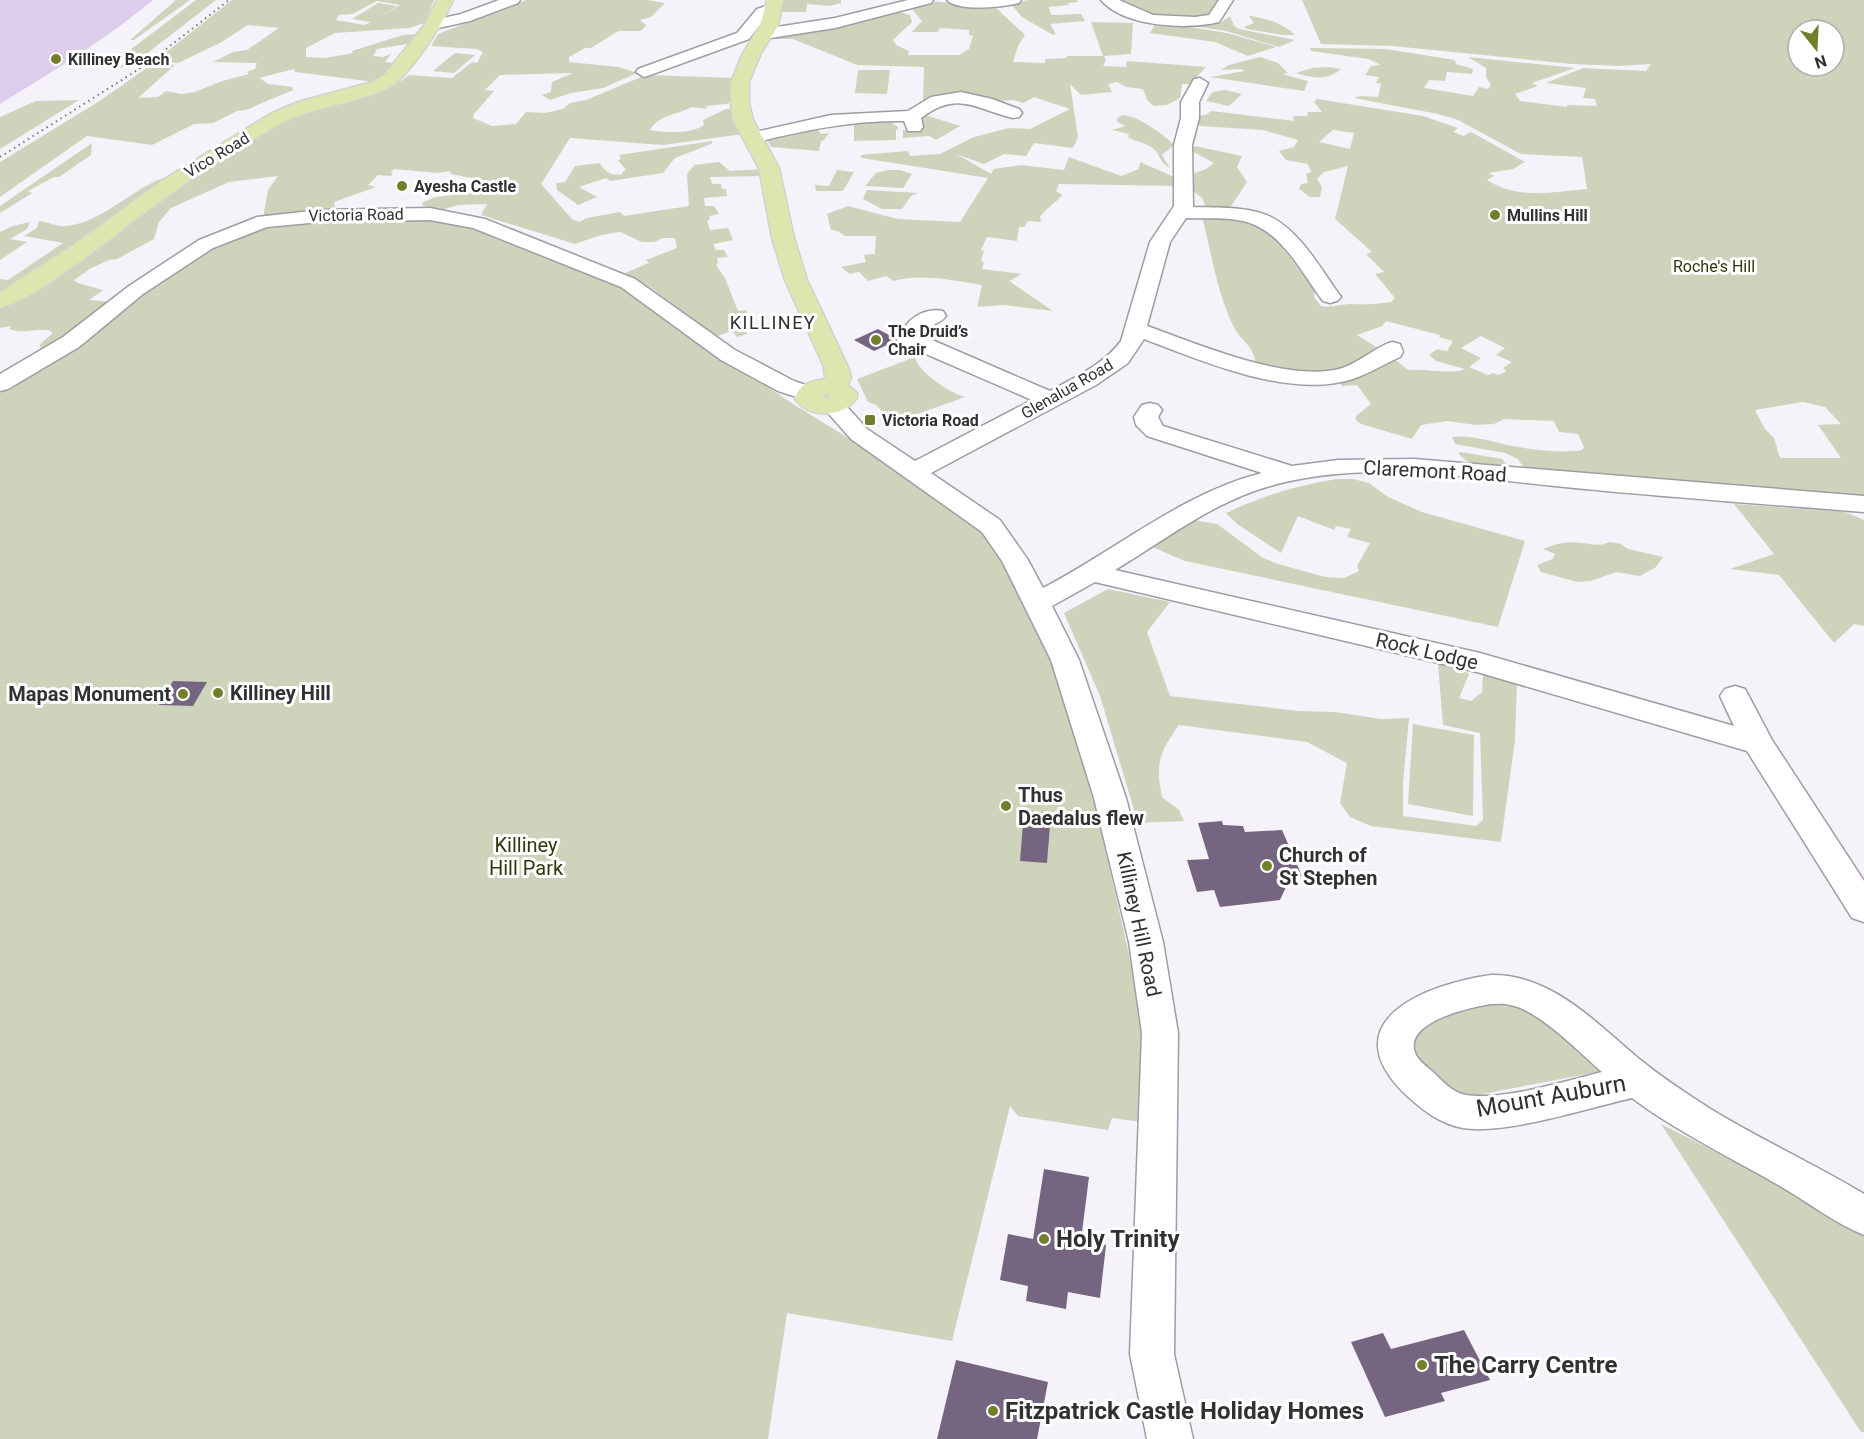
<svg xmlns="http://www.w3.org/2000/svg" width="1864" height="1439" font-family="Roboto,sans-serif">
<style>
.green{fill:#ced3bc;fill-rule:evenodd}
.water{fill:#deccec}
.building{fill:#756581}
.lines{fill:none;stroke-linecap:round;stroke-linejoin:round}
.minor-casing{stroke:#a09ca3;stroke-width:3}
.major-casing{stroke:#d2d1d2;stroke-width:3}
.minor{fill:#fff;fill-rule:evenodd}
.major{fill:#dce7b0;fill-rule:evenodd}
.rail{stroke:#7a787c;stroke-width:2;stroke-dasharray:1.5 4;stroke-linecap:butt}
.poi-dot{fill:#717f2c;stroke:#fff;stroke-width:2}
.labels{text-anchor:middle;dominant-baseline:central;stroke-width:6;stroke-linejoin:round;paint-order:stroke}
.far-poi-label{font-size:16px;font-weight:bold;fill:#313033;stroke:#fff;text-anchor:start}
.far-street-label{font-size:16px;fill:#313033;stroke:#fff}
.far-park-label{font-size:16px;fill:#30370d;stroke:#fff}
.far-quarter-label{font-size:18px;letter-spacing:1.5px;fill:#313033;stroke:#fff}
.street-label{font-size:20px;fill:#313033;stroke:#fff}
.poi-label{font-size:20px;font-weight:bold;fill:#313033;stroke:#fff;text-anchor:start}
.park-label{font-size:20px;fill:#30370d;stroke:#fff}
.near-street-label{font-size:24px;fill:#313033;stroke:#fff}
.near-poi-label{font-size:24px;font-weight:bold;fill:#313033;stroke:#fff;text-anchor:start}
</style>
<rect width="100%" height="100%" fill="#f6f2fa"/>
<path class="green" d="M176,0H190L134,40H130Z
M196,0H216L145,55H139L120,69L130,50Z
M232,0H434L425,23L409,28L335,33L306,48V57L325,58L353,53L352,51L403,35L419,34L413,43L377,49L373,56L383,57L391,54L385,62L397,63L375,82L295,72L294,69L259,78L269,84L292,87L293,90L246,110L237,111L213,123L194,124L152,145L87,136L0,197V162L98,102L154,63L175,65L138,98L158,97L166,91L181,94L195,92L222,81L249,74L247,72L255,69L257,63L213,62L233,52L247,50L279,28L248,25L220,43L178,63L155,61ZM377,1L400,5L379,17L397,6L378,3L352,19L371,22L364,25L336,20L339,15L352,14Z
M526,0H647L665,3L651,17L640,20L646,25L641,31H618L591,48H585L569,57V62L619,67L637,73L603,88L571,93L550,100L542,95L551,92L552,82L573,73L500,75L485,90L494,91L474,114L473,118L492,126L516,124L526,112L545,113L563,109L570,103L586,100L646,75L736,78L734,101C723,107 716,103 705,107L708,109L691,107C677,116 660,113 650,130C665,133 692,134 704,125L703,120L726,109L737,108L743,134L663,145L570,138L541,184L572,219L579,222L587,218L620,212L624,216L689,206L687,174L694,165L719,162L730,171L764,169L765,176L710,177L712,184H721L722,189H726L727,196L704,198L705,206H714L719,214L709,216L710,220H707L710,230L728,228L733,240L713,244L716,250H724L728,257L717,258L718,264L716,265L725,278L738,311L746,310L747,314L740,316L747,334L738,337L731,331L715,337L650,287L625,273L649,263L646,260L677,248L675,238H663L654,242H642L620,232L601,235L575,244L481,215L487,204L458,205L442,210L422,205L423,202L436,197L478,192L487,181L451,174L450,171L438,173L394,169L390,173H393L391,176L378,175L368,185L376,187L334,202L335,207L326,211L263,218L268,190L278,176L229,182L171,208L159,222L154,239L117,259L109,260L91,268L74,280L78,283L103,290L89,300L113,302L42,354L40,344L52,334L51,331C37,327 24,335 9,329L11,326L0,328V304L155,198L286,119L381,90L398,83L409,75L452,78L472,62L477,63L483,52L476,49L431,46L438,34Z
M783,0H841V3L830,6L807,4L806,12H782Z
M1028,0H1077L1078,2L1068,3L1069,5L1049,7L1051,15L1081,14L1085,21L1050,24L1056,34L1053,35L1022,17L1011,4Z
M1113,0H1220L1210,19L1160,20Z
M1302,0H1864V500L1526,471L1518,459L1505,453L1455,444L1452,437C1471,435 1485,440 1503,444C1524,449 1562,454 1582,450L1584,447L1578,434L1559,432L1554,421L1504,419L1494,424L1476,425L1447,421L1421,425L1412,439L1361,424L1356,420V416L1371,404L1357,385L1342,386L1336,379L1392,357L1408,370C1423,368 1454,375 1465,369L1436,361L1429,355L1437,349L1447,351L1453,341L1439,337L1440,335L1386,321L1382,326L1357,335L1381,350L1349,370L1319,375L1255,364C1256,349 1242,341 1235,329C1217,295 1212,254 1202,217L1248,220L1271,232L1315,291L1314,297L1321,306C1332,308 1340,304 1351,304C1364,305 1377,304 1391,302L1395,298L1375,274L1384,272L1366,254L1372,252L1335,219L1348,166L1324,172L1317,179L1322,187L1320,197H1310L1299,189L1301,184L1308,183L1306,174L1311,172L1308,164L1286,160L1279,151L1294,147L1298,140L1263,130L1200,126L1195,122L1194,116L1206,115L1211,111L1294,121L1293,116H1307L1308,112H1322L1314,102L1317,99L1423,116L1458,128L1453,132L1464,136L1470,132L1473,133L1525,162L1513,169L1489,173L1494,176L1487,180C1518,200 1553,192 1587,189L1582,157L1521,154L1458,120L1438,114L1354,98L1360,96L1378,97L1381,84L1376,83L1379,77L1365,75L1371,66L1381,65L1368,59L1311,51L1310,48L1386,49L1455,60L1456,64L1473,69L1472,74L1447,72L1445,81L1429,80L1424,88L1473,96L1479,87L1488,89L1491,85L1486,77V68L1468,57L1575,68L1532,83L1538,86L1515,94L1520,101L1567,107V105L1597,106L1595,99L1583,98L1586,88L1546,83L1583,68L1646,71L1651,64L1619,66L1572,64L1393,46L1321,44ZM1798,30H1834V66H1798ZM1333,130L1354,133L1350,149L1319,142ZM1481,336L1505,348L1496,355L1512,362L1503,368L1507,371L1498,375L1493,373L1488,375L1469,367L1481,358L1461,348ZM1803,402L1825,407L1841,424L1818,425L1841,458H1780L1774,438L1765,429L1755,410Z
M928,1L995,7L1025,35L1018,46L1013,62L1045,63V59L1067,58V56H1103L1091,22L1133,23L1131,54L1104,56L1106,60L1103,66L1126,67L1127,61L1206,67L1190,84H1182L1180,98L1167,105L1154,106L1147,100L1143,89L1126,87L1117,82L1108,84L1112,92L1081,95L1070,84L1078,137L1073,148L1034,143L1026,156L1004,154L984,164L956,154L991,174L994,169L1021,165L1064,170L1069,157L1121,176L1139,169L1140,162L1174,177L1177,186L1059,184L1056,191L1062,195C1055,204 1046,208 1040,217L1041,222L1028,221L1024,227H1019L1017,241L987,237L981,250L984,251L981,261L984,262L982,269L1022,274L1009,281L1053,311L1004,305L977,307L982,285C954,281 923,273 894,281L886,276L868,281L859,272L850,274L841,267L866,262L864,255L875,254L876,236H845L838,231L831,230L827,214L848,206L898,219L960,222L988,178L862,158L860,155L908,151L910,156L940,154L974,137L1009,128L1030,129L1070,109L1034,97L1023,103L1013,100L999,101L1005,105L941,97L923,102L924,67L857,65L793,39H775L776,36L815,32L895,11L910,15L912,22L893,40L896,45L909,51L908,55H959L969,49L973,36L969,35V30L940,28L938,32H912L922,21L911,8Z
M1230,16L1234,26L1239,29L1295,40L1279,47L1226,31L1194,26L1220,23Z
M1249,16C1263,17 1285,24 1295,35H1283L1247,29L1244,27L1254,23Z
M1156,22L1227,33L1276,47L1248,56L1215,42L1150,33Z
M455,53L475,55L454,73L433,71Z
M1260,57L1278,63L1288,73L1282,74L1308,81L1304,91L1210,77L1245,71L1241,69L1221,70L1229,65Z
M1328,67L1341,69C1329,81 1310,78 1296,73L1312,68Z
M858,70H890L887,94L855,93Z
M1225,90L1242,94L1229,106L1206,101L1213,92Z
M79,100L0,149V117L36,101Z
M925,115L960,126L936,140L929,136L903,138V130L922,129L923,125L920,117Z
M1123,115C1136,115 1165,135 1174,145L1162,155L1170,168C1160,163 1161,157 1155,150C1149,143 1135,142 1128,137L1129,134L1112,130L1126,126L1117,122V118Z
M877,120L891,122L899,128L896,130V140L854,141V124Z
M814,125L821,134L829,133L824,140L821,141L819,151L771,147L766,138Z
M713,141L711,144L675,158L663,173L610,181L606,178L579,187L597,197L578,205L557,190L556,183L565,182L575,166L599,163C607,173 611,176 623,174L622,172L626,170L618,160L621,159L619,155Z
M92,143L91,155L59,177H54L28,191L32,193L0,213V206Z
M1195,146L1242,156L1237,167L1247,182L1230,208L1220,210L1206,207L1202,198L1193,191L1192,174L1206,169L1214,163L1190,150Z
M837,170L854,172L843,191H816L815,185L829,186Z
M888,170H900L912,174L903,188L865,186L876,173Z
M177,175L0,298V279L8,280L63,243L24,236L37,228L39,221C49,222 57,227 67,226C107,222 141,178 177,175Z
M867,190L918,193L911,196L902,209H882L863,199Z
M428,220L472,227L604,279L621,288L790,402L913,478L992,538L1051,653L1087,757L1094,799L1149,1044L1142,1122L1112,1118L1108,1130L1018,1116L1010,1106L952,1341L787,1313L768,1439H0V390L210,248L253,229L288,222Z
M30,222L27,229L10,239L27,242L0,260V232L13,226Z
M915,357C918,372 951,394 965,397L892,423L876,405L868,402L857,379Z
M1461,452L1502,459L1512,470C1493,468 1471,469 1458,453Z
M1337,479H1353L1369,483L1388,497L1422,512L1525,541L1498,627L1185,561L1150,546L1196,520L1199,521L1217,524L1263,558L1278,564L1325,577L1344,578L1359,571L1357,566L1370,543L1347,537L1351,529L1336,526L1334,530L1298,516L1281,553L1237,524L1226,513C1262,496 1298,485 1337,479Z
M1734,504L1845,512L1864,520V626L1854,624L1834,643L1779,575L1730,569L1774,554Z
M1610,542L1621,544L1628,549L1663,557L1656,567L1640,576L1616,572L1591,581L1577,582L1541,572L1537,565L1553,559L1555,554L1543,549C1556,544 1567,541 1582,543C1594,544 1598,547 1610,542Z
M1108,589L1170,602L1147,632L1170,696L1299,711L1335,712L1381,719L1409,718L1403,783V816L1476,826L1483,820L1480,733L1443,725L1438,664L1457,666L1469,674L1459,698L1471,701L1482,692L1483,674L1517,682L1515,740L1501,842L1371,826L1350,817L1340,803L1347,763L1307,742L1179,725C1159,754 1155,762 1162,797L1179,810L1184,821L1138,823L1100,696L1064,613Z
M1413,724L1474,735L1473,816L1408,804Z
M1496,997L1528,1003L1603,1071L1467,1097L1444,1090L1416,1070L1409,1033L1450,1010Z
M1661,1124L1850,1220L1864,1234V1432H1861Z"/>
<path class="water" d="M0,0H153C105,40 53,71 0,104Z"/>
<path class="building" d="M878,329L898,340L874,351L854,340Z
M173,681L207,682L193,706L159,705Z
M1024,811L1051,813L1047,863L1020,861Z
M1222,821L1223,825L1243,826L1245,832L1282,830L1302,876L1287,885L1280,900L1220,907L1214,890L1197,892L1187,860L1209,859L1198,823Z
M1044,1169L1089,1177L1081,1240L1106,1245L1100,1298L1068,1292L1066,1309L1026,1301L1028,1286L1000,1280L1008,1234L1033,1239Z
M1464,1330L1490,1380L1441,1393L1445,1401L1385,1417L1351,1342L1383,1333L1391,1349Z
M956,1360L1048,1382L1037,1439H937Z"/>
<g class="lines">
<defs>
<path id="minor" d="M499,0H520L518,3L470,21L434,29L426,24L429,21L461,14Z
M908,0H933L931,3L835,28L764,39L756,34L764,29L835,18Z
M947,0H1021L1019,3C1003,7 958,12 947,0Z
M1101,0H1119L1153,15L1195,17L1209,15L1219,0H1233L1219,22C1187,30 1124,27 1101,0Z
M772,4L780,9L777,12L767,15L749,39L650,75L644,77L636,72L638,69L737,33L757,9Z
M1200,78L1208,83L1199,102V118L1192,145L1193,207C1218,208 1248,206 1271,217C1301,232 1322,271 1341,297L1337,301L1330,303L1323,301C1304,276 1285,238 1255,225C1235,216 1208,219 1186,218L1170,242L1147,326C1198,344 1285,382 1339,369C1358,364 1377,346 1392,342L1400,344L1403,352L1400,357C1380,366 1362,378 1341,382C1280,395 1200,360 1144,339L1128,363L1096,385L931,473L1000,520L1028,560L1043,588C1115,551 1182,493 1262,473L1147,436L1136,425L1134,417L1142,405L1150,403L1158,405L1162,410L1158,417L1163,426L1292,466L1338,460L1414,459L1864,496V512C1764,504 1664,497 1565,487C1469,478 1365,459 1270,486C1213,502 1165,540 1115,570L1480,653L1734,726L1720,696L1725,689L1735,686L1745,689L1772,740L1864,881V922L1852,918L1747,751L1477,672L1095,582L1052,606L1079,660L1126,798L1163,942L1178,1033L1174,1354L1193,1439H1147L1130,1354L1142,1033L1129,942L1094,798L1051,660L1002,561L982,532L851,439L821,405L825,400L833,398L841,400L867,429L915,461L1032,400L903,344L900,339C904,320 924,307 943,311L946,316C940,325 926,324 923,336L1050,391C1076,377 1104,364 1121,341L1150,242L1174,206V145L1181,118V102L1194,79Z
M961,92L992,99L1019,109L1022,113L1019,117L1013,118C975,109 958,90 921,118L923,127L920,131H908L904,121C851,120 803,131 752,143L746,142L743,138L746,134L831,115L908,111L931,97Z
M430,208L485,219L635,279L735,350L794,381L817,389L821,394L817,399L809,401L778,391L721,360L621,287L473,228L430,220L320,222L267,227L213,248L143,294L79,347L8,389L0,391V374L63,337L129,286L199,240L257,217L320,210Z
M1491,975C1551,974 1595,1022 1638,1058C1660,1076 1684,1092 1709,1108C1759,1139 1813,1163 1864,1194V1235C1834,1223 1808,1202 1780,1186C1730,1157 1679,1133 1632,1098C1588,1108 1505,1135 1463,1128C1440,1124 1421,1109 1405,1094C1330,1020 1428,984 1491,975ZM1491,1004C1497,1004 1504,1003 1510,1005C1539,1010 1580,1053 1602,1072C1566,1081 1502,1101 1466,1095C1453,1093 1441,1080 1432,1071C1427,1067 1419,1061 1416,1055C1400,1022 1472,1007 1491,1004Z"/>
<path id="major" d="M437,0H453C441,27 418,62 397,82C380,99 313,107 286,121C231,150 175,190 126,227C96,250 35,299 0,308V292L73,245L163,180L272,113L298,102L372,82L384,75L426,23Z
M767,0H783L778,26L761,53L749,82V103L753,120L779,168L794,238L807,280L848,367L851,377L848,385L857,393V398C843,418 809,419 795,399C799,384 811,381 825,379L824,367L785,280L772,238L759,168L733,120L731,103V82L743,53L760,26ZM827,394L831,396L826,398L821,397Z"/>
</defs>
<use href="#minor" class="minor-casing"/>
<use href="#major" class="major-casing"/>
<use href="#minor" class="minor"/>
<use href="#major" class="major"/>
<path class="rail" d="M0,157L147,64L229,0"/>
</g>
<g class="poi-dot">
<circle cx="56" cy="59" r="6"/>
<circle cx="402" cy="186" r="6"/>
<circle cx="1495" cy="215" r="6"/>
<circle cx="876" cy="340" r="6"/>
<rect x="864" y="414" width="12" height="12" rx="3"/>
<circle cx="218" cy="693" r="6"/>
<circle cx="183" cy="694" r="6"/>
<circle cx="1006" cy="806" r="6"/>
<circle cx="1267" cy="866" r="6"/>
<circle cx="1044" cy="1239" r="6"/>
<circle cx="1422" cy="1365" r="6"/>
<circle cx="993" cy="1411" r="6"/>
</g>
<g class="labels">
<g class="far-poi-label">
<text x="68" y="59">Killiney Beach</text>
<text x="414" y="186">Ayesha Castle</text>
<text x="1507" y="215">Mullins Hill</text>
<text x="888" y="331">The Druid’s<tspan x="888" dy="18">Chair</tspan></text>
<text x="882" y="420">Victoria Road</text>
</g>
<g class="far-street-label">
<text transform="translate(217 155) rotate(-31)">Vico Road</text>
<text transform="translate(356 215) rotate(-1)">Victoria Road</text>
<text transform="translate(1067 389) rotate(-30)">Glenalua Road</text>
</g>
<g class="far-park-label">
<text x="1714" y="266">Roche's Hill</text>
</g>
<g class="far-quarter-label">
<text x="773" y="322">KILLINEY</text>
</g>
<g class="street-label">
<text transform="translate(1435 471) rotate(3)">Claremont Road</text>
<text transform="translate(1427 651) rotate(13)">Rock Lodge</text>
<text transform="translate(1139 924) rotate(78)">Killiney Hill Road</text>
</g>
<g class="poi-label">
<text x="230" y="693">Killiney Hill</text>
<text x="171" y="694" text-anchor="end">Mapas Monument</text>
<text x="1018" y="795">Thus<tspan x="1018" dy="23">Daedalus flew</tspan></text>
<text x="1279" y="855">Church of<tspan x="1279" dy="23">St Stephen</tspan></text>
</g>
<g class="park-label">
<text x="526" y="845">Killiney<tspan x="526" dy="23">Hill Park</tspan></text>
</g>
<g class="near-street-label">
<text transform="translate(1551 1096) rotate(-10)">Mount Auburn</text>
</g>
<g class="near-poi-label">
<text x="1056" y="1239">Holy Trinity</text>
<text x="1434" y="1365">The Carry Centre</text>
<text x="1005" y="1411">Fitzpatrick Castle Holiday Homes</text>
</g>
</g>
<g transform="translate(1816 48) rotate(162)"><circle r="28" fill="#ffffff" stroke="#adacad" stroke-width="1.5"/>
<path d="M0-4.5L10 22L0 15L-10 22Z" fill="#717f2c"/>
<text y="-9" font-size="16" font-weight="bold" text-anchor="middle" fill="#313033">N</text>
</g>
</svg>
